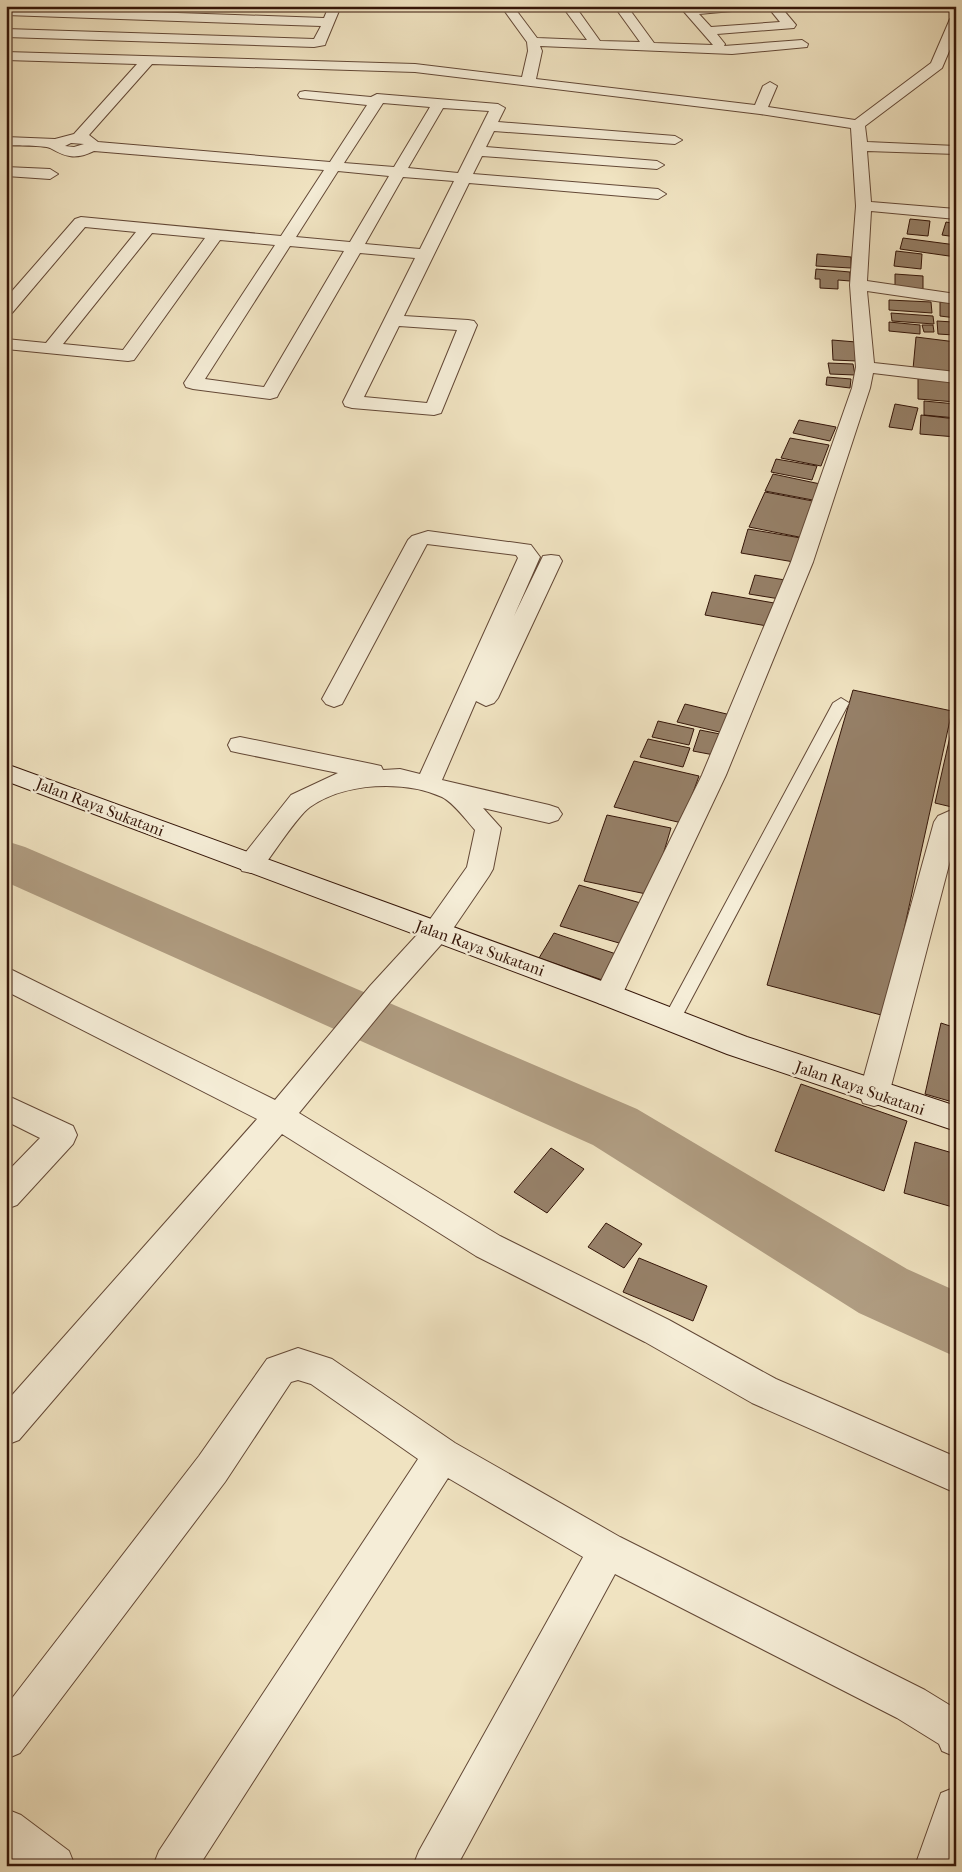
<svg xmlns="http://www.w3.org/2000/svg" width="962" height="1872" font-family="'IM FELL French Canon',serif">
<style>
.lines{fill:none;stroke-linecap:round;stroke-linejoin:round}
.river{fill:#b09d82;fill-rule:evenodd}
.building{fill:#968068;stroke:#341508}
.lane-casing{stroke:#634836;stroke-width:2}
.street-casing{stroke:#634836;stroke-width:2}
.secondary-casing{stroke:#341508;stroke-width:2}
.lane{fill:#f5edd7;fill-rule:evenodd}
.street{fill:#f5edd7;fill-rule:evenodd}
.secondary{fill:#f5edd7;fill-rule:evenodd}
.labels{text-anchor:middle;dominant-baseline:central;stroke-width:5;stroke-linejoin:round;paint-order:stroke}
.street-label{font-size:16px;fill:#341508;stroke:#f5edd7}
</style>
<rect width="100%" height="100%" fill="#f0e3c1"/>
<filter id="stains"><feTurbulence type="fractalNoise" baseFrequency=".004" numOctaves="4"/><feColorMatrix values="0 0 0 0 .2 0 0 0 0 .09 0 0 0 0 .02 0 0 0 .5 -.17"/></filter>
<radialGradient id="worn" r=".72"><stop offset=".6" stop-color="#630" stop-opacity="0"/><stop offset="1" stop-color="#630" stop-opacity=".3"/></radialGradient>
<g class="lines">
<path class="river" d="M6,841L25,847L637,1109L907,1269L956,1291V1357L859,1313L593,1145L6,882Z"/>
</g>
<path class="building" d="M910,219L930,221L928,236L907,234Z
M946,222L956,224V237L942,235Z
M903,238L956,245V257L900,249Z
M896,251L922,254L921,269L894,266Z
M817,254L851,257V268L816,266Z
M816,269L850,272V281L838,280V289L820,288V279H815Z
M895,274L923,276V290L895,288Z
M889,300L931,302L932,313L889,310Z
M940,302L956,303V318L940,316Z
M891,313L933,316L934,324L892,321Z
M937,321L953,322L954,335L938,334Z
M889,322L920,325V334L889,331Z
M922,325H933L934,332H924Z
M916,337L956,342L954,374L913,369Z
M832,340L856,342L857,361L833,360Z
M828,363L853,364L855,375L830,374Z
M918,376L956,380V402L918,399Z
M827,377L851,379L850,388L826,385Z
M924,401L956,404V418L924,415Z
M895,404L918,408L912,430L889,427Z
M921,415L956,419V437L920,434Z
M799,420L836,427L830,441L793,433Z
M790,438L829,445L821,466L781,458Z
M776,459L817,466L812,480L771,472Z
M773,474L825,485L818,501L765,491Z
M765,492L818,502L804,538L749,527Z
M748,529L801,538L794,562L741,553Z
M755,575L791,581L786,600L749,594Z
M712,592L774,603L767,626L705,615Z
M853,690L952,711L885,1016L767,985Z
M685,704L735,716L728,734L677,722Z
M956,710V808L935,803Z
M658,721L694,729L689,745L652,737Z
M700,730L720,734L714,755L693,751Z
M648,739L690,748L683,767L640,757Z
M634,761L699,776L682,823L614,807Z
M607,815L671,828L651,895L584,881Z
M579,885L644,904L626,945L560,926Z
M554,933L619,955L605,981L539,958Z
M941,1023L956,1028V1103L925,1094Z
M801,1084L907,1121L884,1191L775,1151Z
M915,1142L956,1154V1208L904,1193Z
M551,1148L584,1169L547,1213L514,1192Z
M606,1223L642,1244L624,1268L588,1247Z
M639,1258L707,1286L693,1321L623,1292Z"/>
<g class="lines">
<defs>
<path id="lane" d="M841,698L849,703L677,1026L671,1028L665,1026L662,1021L665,1016L833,703Z"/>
<path id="street" d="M329,6H341L326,42L325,45L314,47L6,37V29L314,39L321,26L6,15V7L324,18Z
M501,6H513L537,38L587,40L562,6H575L600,41L640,42L614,6H627L654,43L713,45L679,6H749L743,10L699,14L711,27L780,22L767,6H780L796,25L794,28L717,34L725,44L724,46L802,40L808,44L807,47L732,54L540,46L542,51L536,79L755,105L763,86L770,82L777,86L768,107L855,120L931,63L950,19L956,15V35L942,68L865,126L867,142L956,146V154L867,151L871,202L956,209V219L871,211L867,281L956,294V304L867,291L874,363L956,372V383L873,373L870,388L813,562L726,775L622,995L618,1003L608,1006L598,1003L594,995L702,775L791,562L852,388L856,367L850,285L856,206L851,128L760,114L415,72L152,64L89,135L98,142L330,162L367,105L300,98L298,95L300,92L305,91L371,97L377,94L498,104L505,108L498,122L675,136L682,140L675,144L494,131L486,147L657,161L664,165L657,169L482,156L473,174L658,189L666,194L658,199L469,183L404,316L468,320L474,321L477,325L441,413L434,415L352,408L345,406L343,402L415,258L360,253L279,393L277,397L270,399L193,389L186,387L184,383L275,245L220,240L134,360L128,361L6,349V339L46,343L136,232L85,227L12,313L6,314V298L75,219L81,217L281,236L324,170L94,151C75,160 66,157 50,148C44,145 15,146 6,145V137L55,139L74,134L137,64L6,60V52L415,64L522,77L528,51L527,42ZM383,103L430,107L394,167L344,163ZM443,108L489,111L458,173L408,168ZM71,143L84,144L74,147L65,146ZM338,171L389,176L350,242L296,237ZM403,177L454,181L420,249L365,244ZM152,233L205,238L123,350L63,344ZM290,246L344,251L264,387L205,379ZM399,326L457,330L427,403L364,397Z
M6,167L50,169L58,174L50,179L6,176Z
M428,531L531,545L540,557L514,616L543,556L551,555L559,556L562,561L498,698L494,703L486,706L476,701L442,780L549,805L558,808L562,814L558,820L549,823L483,808L501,828L493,869L489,876L446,939L390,1002L299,1113L500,1236L669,1320L776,1379L956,1457V1493L752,1403L645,1342L476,1256L282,1134L19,1440L6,1445V1402L257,1119L6,991V967L275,1100L370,986L426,925L467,867L475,830C466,820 454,803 442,797C405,780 345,782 310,807C298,815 271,857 260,871L251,873L242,871L238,864L242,857L291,795L338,773L240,753L231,751L228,745L231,739L240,737L372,764L381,766L383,770L400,769L420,774L518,558L516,555L427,544L342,704L334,707L326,704L322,699L408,540L412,536Z
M956,808V838L889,1094L885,1103L874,1106L863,1103L859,1094L934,822L938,816Z
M6,1095L73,1126L77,1135L73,1144L17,1205L6,1209V1173L40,1138L6,1121Z
M298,1348L332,1359L455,1443L620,1537L925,1690L956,1709V1757L942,1751L939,1744L897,1718L615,1574L457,1866H413L419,1851L583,1557L448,1478L199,1866H153L159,1851L418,1459L311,1384L298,1380L291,1382L225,1482L20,1753L6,1759V1706L199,1456L267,1359Z
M956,1787V1866H915L941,1793Z
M6,1809L21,1815L69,1851L75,1866H19L6,1856Z"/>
<path id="secondary" d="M6,764L618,987L747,1037L956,1106V1131L727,1054L598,1003L6,781Z"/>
</defs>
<use href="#lane" class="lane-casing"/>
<use href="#street" class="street-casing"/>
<use href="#secondary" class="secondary-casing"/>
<use href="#lane" class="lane"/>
<use href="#street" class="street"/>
<use href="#secondary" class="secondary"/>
</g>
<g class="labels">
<g class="street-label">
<text transform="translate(100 807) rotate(21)">Jalan Raya Sukatani</text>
<text transform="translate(480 948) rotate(20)">Jalan Raya Sukatani</text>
<text transform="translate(860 1088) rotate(19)">Jalan Raya Sukatani</text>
</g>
</g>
<rect width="962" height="1872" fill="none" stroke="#f0e3c1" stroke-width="25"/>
<rect x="8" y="8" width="947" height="1857" fill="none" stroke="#341508" stroke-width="2.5"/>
<rect x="12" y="12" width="937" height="1847" fill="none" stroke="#341508"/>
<rect width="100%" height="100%" filter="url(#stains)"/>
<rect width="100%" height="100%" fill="url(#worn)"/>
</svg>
